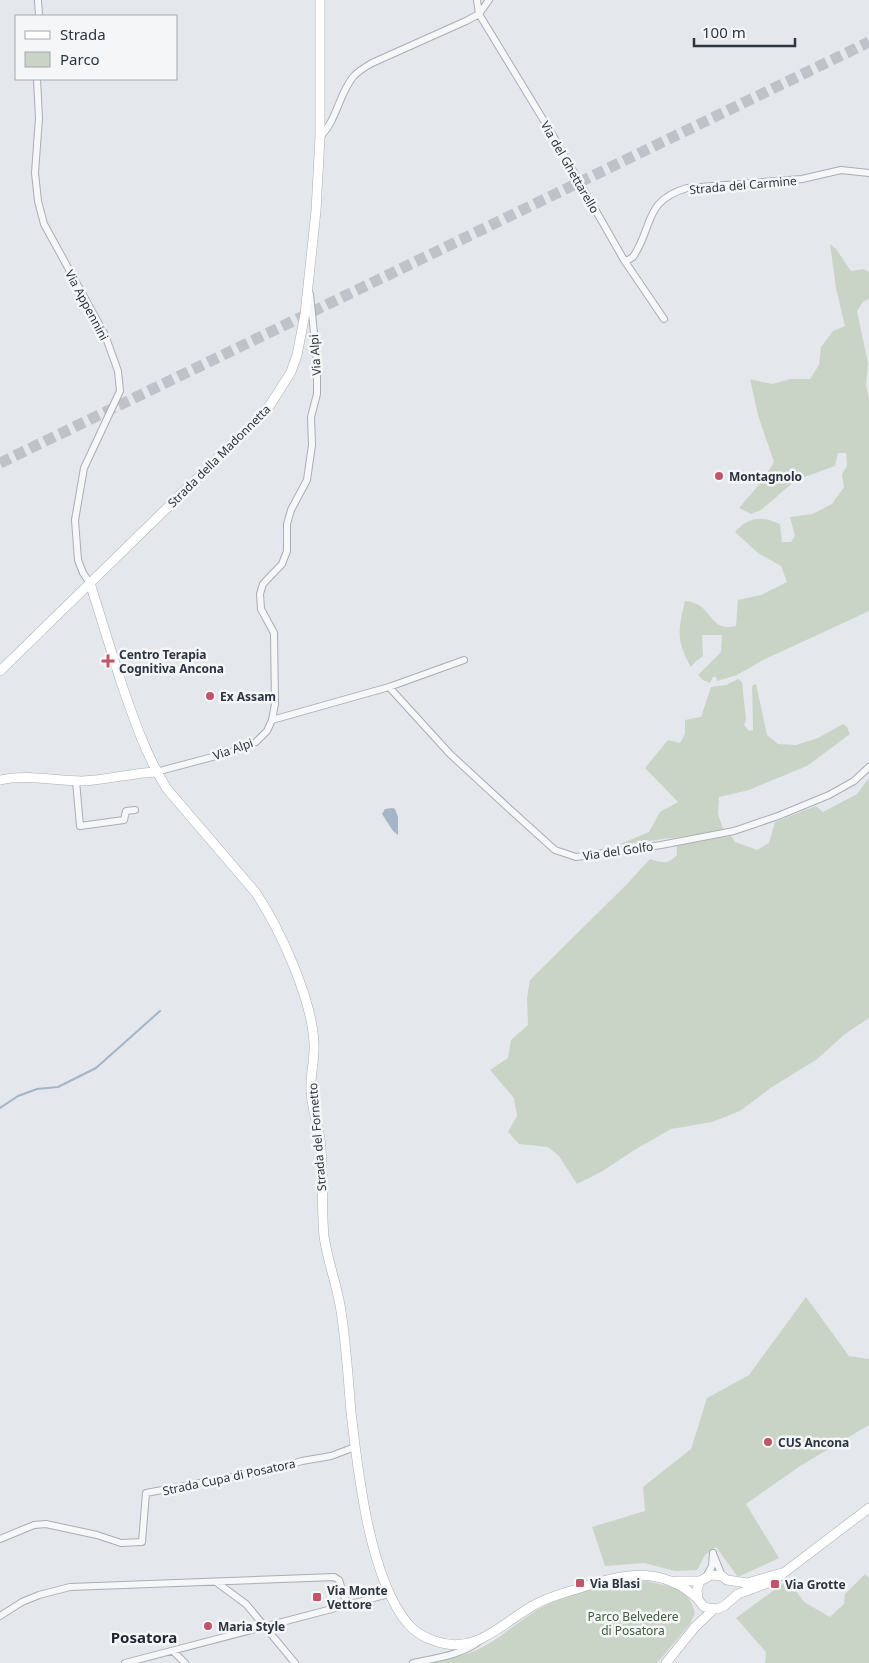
<svg xmlns="http://www.w3.org/2000/svg" width="869" height="1663" font-family="'Noto Sans',sans-serif">
<style>
.green{fill:#cad4c6}
.water{fill:#a3b5c7}
.lines{fill:none;stroke-linecap:round;stroke-linejoin:round}
.stream{stroke:#a3b5c7;stroke-width:2}
.highway-tunnel{stroke:#bfc3c9;stroke-width:11;stroke-dasharray:11 5.5;stroke-linecap:butt}
.street-casing{stroke:#a9aeb5;stroke-width:8}
.secondary-casing{stroke:#a9aeb5;stroke-width:10}
.street{stroke:#f6f7f9;stroke-width:6}
.secondary{stroke:#fff;stroke-width:9}
.poi-dot{fill:#c25668;stroke:#f4f6f8;stroke-width:2}
.labels{text-anchor:middle;dominant-baseline:central;stroke-width:5;stroke-linejoin:round;paint-order:stroke}
.street-label{font-size:12px;fill:#2d3541;stroke:#f4f6f8}
.poi-label{font-size:12px;font-weight:bold;fill:#2d3541;stroke:#f4f6f8;text-anchor:start}
.park-label{font-size:12px;fill:#425c3c;stroke:#f4f6f8}
.quarter-label{font-size:15px;font-weight:bold;fill:#1f2632;stroke:#f4f6f8}
</style>
<rect width="100%" height="100%" fill="#e4e7eb"/>
<path class="green" d="M830,244L836,249L851,271L864,269L869,272V299L863,302L857,311L868,363L866,385L869,399V611L763,660L737,675L717,681L716,677H713L710,683L703,680L698,675L721,652L722,635H702L703,656L696,661L691,667C676,641 678,630 685,601C714,603 707,633 736,626L738,600L761,595L787,582L781,566L758,553L735,532C749,516 762,516 780,524L782,542H791L795,536L790,517L813,514L832,504L844,487L842,474L847,466L846,453H838L835,466L796,480L761,510L751,514L739,508L763,480L774,462L758,415L750,379L772,384L791,379H810L819,365L821,347L833,331L845,326L836,288Z
M738,679L742,682L746,720L744,725L749,731L753,730V724L752,686L756,684L767,735L778,744L796,745L818,738L843,724L847,727L850,734L807,766L749,790L719,797L718,814L723,829L709,833L618,845L649,832L660,812L678,802L645,768L668,740L680,743L685,734V720L701,717L711,687L726,685Z
M869,778V1018L845,1034L816,1060L772,1087L740,1111L712,1122L671,1129L636,1149L601,1172L577,1184L559,1156L548,1147L519,1144L508,1132L517,1116L514,1098L490,1070L508,1058L511,1040L528,1025L527,998L530,980L627,884L650,859C662,863 667,865 677,855V845L731,836L735,842L757,850L769,843L775,822L816,806L823,812L857,794Z
M806,1297L849,1356L869,1359V1425L800,1466L746,1504L779,1558L738,1577L716,1547L705,1555L697,1570L675,1571L644,1563L605,1566L592,1527L645,1511L643,1487L691,1449L707,1398L749,1375Z
M865,1574L869,1578V1663H765L766,1652L736,1618L788,1580L804,1602L830,1617L844,1604L845,1594Z
M647,1581C673,1588 687,1585 695,1613L690,1624L657,1663H430C447,1659 465,1656 481,1648C505,1636 525,1614 551,1603C581,1590 615,1583 647,1581Z"/>
<path class="water" d="M393,808L395,809L398,817V835L393,831L382,814L385,809Z"/>
<g class="lines">
<path class="stream" d="M0,1108L18,1096L37,1089L58,1087L96,1068L160,1011"/>
<path class="highway-tunnel" d="M0,463L869,42"/>
<defs>
<path id="street" d="M38,0L39,16
M477,0L479,14L552,134L624,260L664,319
M37,79L39,118L35,173L38,201L44,224L105,335L118,371L120,391L84,468L75,520L78,560L83,573L90,583
M320,137C337,120 339,94 353,77C358,71 365,67 372,63L466,21L479,14L489,0
M624,260H628L633,257C654,226 643,201 687,188L802,179L841,170L869,173
M389,687L450,754L514,813L555,850L576,857L661,845L734,831L778,816L829,795L854,781L869,767
M272,720L389,687L464,660
M156,772L231,752L256,742L267,731L272,720L275,704L274,633L261,609L260,594L263,584L282,564L287,551V524L291,510L307,480L312,445L311,417L317,394V363L310,294
M76,781L80,826L124,820L126,811L135,810
M0,1539L34,1525L46,1524L97,1535L121,1543L142,1542L146,1493L271,1470L302,1461L331,1456L355,1447
M714,1556L722,1576
M706,1577L712,1566L713,1553
M216,1582L246,1604L295,1663
M0,1616L22,1602L39,1595L70,1587L308,1578L334,1577L339,1580L347,1605
M173,1651L185,1663
M125,1663L389,1594
M413,1663C435,1658 459,1656 478,1642"/>
<path id="secondary" d="M90,583C100,615 110,647 120,679C133,717 146,756 167,789L256,893C280,929 312,999 314,1043C315,1059 310,1075 311,1091C312,1108 317,1123 320,1139C324,1171 321,1204 324,1236C327,1259 336,1282 340,1305C346,1340 348,1377 351,1412C358,1472 369,1577 408,1624C415,1632 425,1638 435,1641C477,1656 502,1622 536,1604C549,1597 563,1593 577,1589C620,1574 661,1564 698,1599
M0,671L255,422L270,405L291,372L297,355L305,314L316,211L320,137V0
M0,780C27,774 55,781 82,781C107,780 132,773 156,772
M782,1573L747,1583L727,1580L722,1576L711,1575L700,1581L697,1590L698,1599L703,1606L708,1608L717,1609L724,1606L738,1594L773,1581L869,1508
M676,1581H700
M666,1663L695,1627L714,1609"/>
</defs>
<use href="#street" class="street-casing"/>
<use href="#secondary" class="secondary-casing"/>
<use href="#street" class="street"/>
<use href="#secondary" class="secondary"/>
</g>
<g class="poi-dot">
<circle cx="719" cy="476" r="5"/>
<path d="M105.5 653.5h5v5h5v5h-5v5h-5v-5h-5v-5h5z"/>
<circle cx="210" cy="696" r="5"/>
<circle cx="768" cy="1442" r="5"/>
<rect x="575" y="1578" width="10" height="10" rx="2.5"/>
<rect x="770" y="1579" width="10" height="10" rx="2.5"/>
<rect x="312" y="1592" width="10" height="10" rx="2.5"/>
<circle cx="208" cy="1626" r="5"/>
</g>
<g class="labels">
<g class="street-label">
<text transform="translate(570 167) rotate(60)">Via del Ghettarello</text>
<text transform="translate(743 185) rotate(-5)">Strada del Carmine</text>
<text transform="translate(87 305) rotate(62)">Via Appennini</text>
<text transform="translate(315 355) rotate(-94)">Via Alpi</text>
<text transform="translate(219 456) rotate(-45)">Strada della Madonnetta</text>
<text transform="translate(233 749) rotate(-20)">Via Alpi</text>
<text transform="translate(618 851) rotate(-8)">Via del Golfo</text>
<text transform="translate(317 1137) rotate(-95)">Strada del Fornetto</text>
<text transform="translate(229 1477) rotate(-12)">Strada Cupa di Posatora</text>
</g>
<g class="poi-label">
<text x="729" y="476">Montagnolo</text>
<text x="119" y="654">Centro Terapia<tspan x="119" dy="14">Cognitiva Ancona</tspan></text>
<text x="220" y="696">Ex Assam</text>
<text x="778" y="1442">CUS Ancona</text>
<text x="590" y="1583">Via Blasi</text>
<text x="785" y="1584">Via Grotte</text>
<text x="327" y="1590">Via Monte<tspan x="327" dy="14">Vettore</tspan></text>
<text x="218" y="1626">Maria Style</text>
</g>
<g class="park-label">
<text x="633" y="1616">Parco Belvedere<tspan x="633" dy="14">di Posatora</tspan></text>
</g>
<g class="quarter-label">
<text x="144" y="1637">Posatora</text>
</g>
</g>
<rect x="15" y="15" width="162" height="65" fill="#f4f6f8" stroke="#a4a9af"/>
<rect x="25" y="31" width="25" height="8" fill="#ffffff" stroke="#a4a9af"/>
<text x="60" y="40" font-size="15" fill="#2d3541">Strada</text>
<rect x="25" y="52" width="25" height="15" fill="#cad4c6" stroke="#a4a9af"/>
<text x="60" y="65" font-size="15" fill="#2d3541">Parco</text>
<path d="M694 38v8h101v-8" fill="none" stroke="#2d3541" stroke-width="2.5"/>
<text x="702" y="38" font-size="15" fill="#2d3541" stroke="#f4f6f8" stroke-width="4" paint-order="stroke">100 m</text>
</svg>
